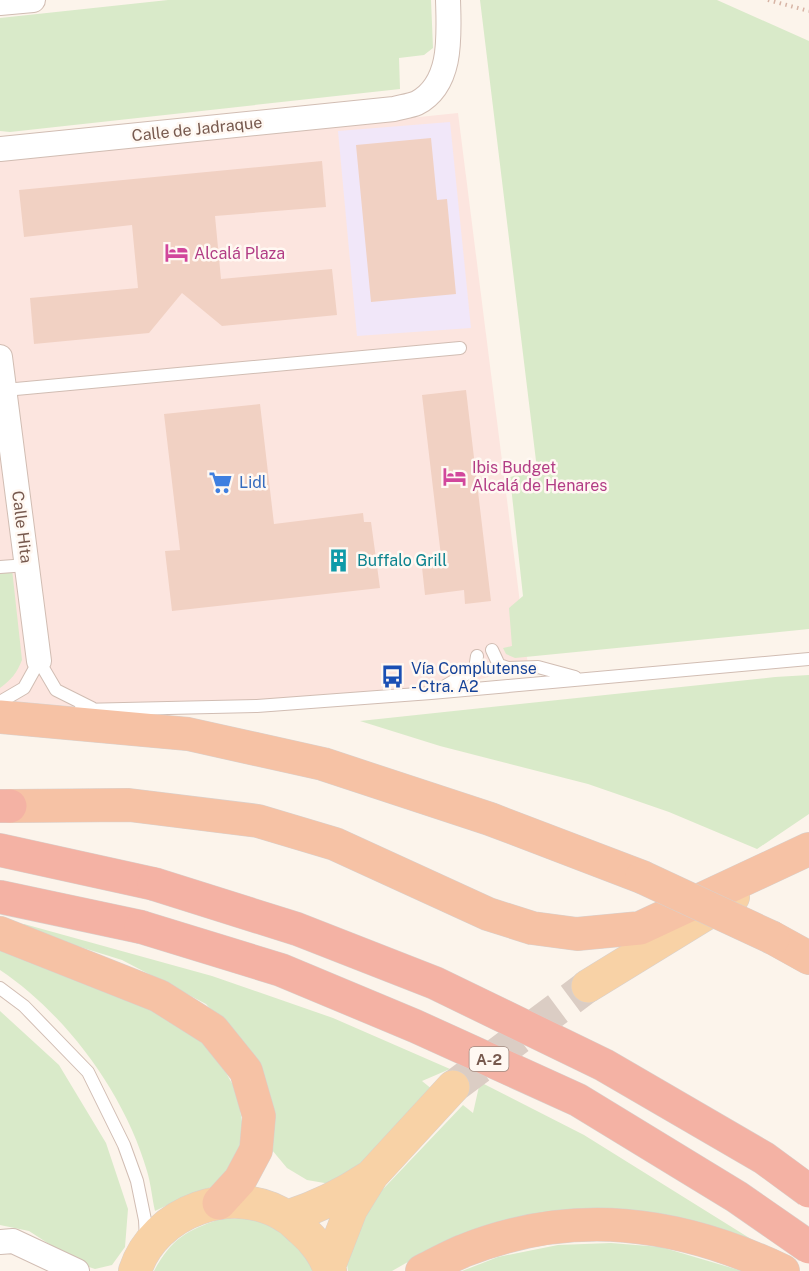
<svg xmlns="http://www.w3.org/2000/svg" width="809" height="1271" font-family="'Public Sans',sans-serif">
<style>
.commercial{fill:#fce5df}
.education{fill:#f1e7f9}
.green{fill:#d9eac9}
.building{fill:#f1d1c3}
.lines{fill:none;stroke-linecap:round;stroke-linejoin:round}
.primary-tunnel{stroke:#dbcdc4;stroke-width:33;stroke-dasharray:33 16;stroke-linecap:butt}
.service-casing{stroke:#d1bdb3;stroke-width:14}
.minor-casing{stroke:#d1bdb3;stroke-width:26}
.primary-casing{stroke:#d9d1cd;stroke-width:34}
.trunk-casing{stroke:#d9d1cd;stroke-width:34}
.motorway-casing{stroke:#d9d1cd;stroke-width:34}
.path{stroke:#d7b4a5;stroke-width:4;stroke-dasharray:1.5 4.5;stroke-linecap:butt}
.service{stroke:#fff;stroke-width:12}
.minor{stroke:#fff;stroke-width:24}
.primary{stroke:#f8d2a6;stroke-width:33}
.trunk{stroke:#f6c2a5;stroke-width:33}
.motorway{stroke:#f4b2a4;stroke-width:33}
.trunk-bridge-casing{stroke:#d9d1cd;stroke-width:34;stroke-linecap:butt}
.motorway-bridge-casing{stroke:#d9d1cd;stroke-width:34;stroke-linecap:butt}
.trunk-bridge{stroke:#f6c2a5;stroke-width:33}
.motorway-bridge{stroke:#f4b2a4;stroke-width:33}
.labels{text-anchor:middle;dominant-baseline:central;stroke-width:5;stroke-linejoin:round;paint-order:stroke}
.shield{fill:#fff8f2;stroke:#a0897f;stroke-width:1.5}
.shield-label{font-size:15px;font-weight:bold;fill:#77594e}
.street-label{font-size:16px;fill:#77594e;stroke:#fff8f2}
.hotel-label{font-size:16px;fill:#b23c85;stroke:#fff8f2;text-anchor:start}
.shop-label{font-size:16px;fill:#366cbe;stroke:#fff8f2;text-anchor:start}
.culture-label{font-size:16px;fill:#0d838f;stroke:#fff8f2;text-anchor:start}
.transit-label{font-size:16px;fill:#164399;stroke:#fff8f2;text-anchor:start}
</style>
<rect width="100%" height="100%" fill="#fcf4eb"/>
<path class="commercial" d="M458,113L528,666L431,693L0,714V160Z"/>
<path class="education" d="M450,122L471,328L357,336L338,131Z"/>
<path class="green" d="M168,0H431L433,48L424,55L399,58L400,89L10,132L0,131V18Z
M480,0H717L809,41V629L515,658L506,654L503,648L512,646L509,608L523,596L510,477L537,469Z
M12,569L22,660C17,673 11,680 0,688V571Z
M809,675V814L757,849L669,812L588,784L440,746L360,721L775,677Z
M24,924L212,976L333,1018L450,1069L422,1081L433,1090L342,1186L307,1180L287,1168L272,1150L245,1048L206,1004L122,960L22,929Z
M0,950L146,999L214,1052L237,1092L245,1139L234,1166L217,1185L184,1197L155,1211C152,1198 151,1184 147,1171C125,1094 66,1014 0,970Z
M0,1011L59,1065L106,1143L128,1209L125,1247L112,1265L95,1269L80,1264L29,1231L0,1225Z
M480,1082L584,1135L759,1244L680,1220L436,1246L392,1271H348L346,1258L367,1206L463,1105L473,1113Z
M220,1219C231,1219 243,1218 254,1220C281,1228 302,1246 314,1271H154C172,1238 186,1231 220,1219Z
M611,1243L661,1247L742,1271H462L498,1257L558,1245Z"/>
<path class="building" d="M431,138L437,200L447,199L456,294L371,302L356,145Z
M322,161L326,207L215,216L221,279L332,269L337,315L222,326L182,293L149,333L34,344L30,298L138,288L132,225L24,237L19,190Z
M466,390L491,601L465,604L464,590L425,595L421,558L441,556L422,395Z
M260,404L274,524L363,513L364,522H371L380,588L172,611L165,551L180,550L164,414Z"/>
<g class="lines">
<path class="primary-tunnel" d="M453,1087L588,986"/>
<defs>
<path id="service" d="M5,390L460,348
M0,567L27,565
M492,650L499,665L508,668L538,667L575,677
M438,690L475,669L477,656
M0,702L24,688L39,661L56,690L92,708
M80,710L257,706L431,693L809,659
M0,988L24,1006L88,1072L124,1145L137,1181L145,1220L146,1240"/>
<path id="minor" d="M0,3L33,0
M0,149L394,109C401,107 410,106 417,103C453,84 449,35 448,0
M0,357L39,661
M0,1242L13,1241L77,1271"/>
<path id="primary" d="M588,986L733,897
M287,1217C318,1207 341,1196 368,1178
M329,1266L351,1209L372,1175L453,1087
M135,1271C154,1211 235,1181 288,1218C293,1221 297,1226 302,1230C314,1240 326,1256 330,1271"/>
<path id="trunk" d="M0,717L188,734L323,764L490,819L642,877
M10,806L129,805L258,821L335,844L488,914L532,928L577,934L640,928L809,849
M0,933L159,996L213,1030L246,1071L259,1116L256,1150L240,1180L219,1203
M773,938L809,958
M422,1271C436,1264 449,1257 463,1251C573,1207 678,1221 783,1271"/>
<path id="motorway" d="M0,806H10
M0,850L154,884
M0,897L141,927"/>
</defs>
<use href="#service" class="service-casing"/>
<use href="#minor" class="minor-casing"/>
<use href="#primary" class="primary-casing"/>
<use href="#trunk" class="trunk-casing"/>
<use href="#motorway" class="motorway-casing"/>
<path class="path" d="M768,0L809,11"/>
<use href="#service" class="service"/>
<use href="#minor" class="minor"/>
<use href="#primary" class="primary"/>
<use href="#trunk" class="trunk"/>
<use href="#motorway" class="motorway"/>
<defs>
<path id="trunk-bridge" d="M642,877L773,938"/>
<path id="motorway-bridge" d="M154,884L297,929L435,983L604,1065L764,1158L809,1191
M141,927L281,970L415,1026L578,1100L737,1197L809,1247"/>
</defs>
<use href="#trunk-bridge" class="trunk-bridge-casing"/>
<use href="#motorway-bridge" class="motorway-bridge-casing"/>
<use href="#trunk-bridge" class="trunk-bridge"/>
<use href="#motorway-bridge" class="motorway-bridge"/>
</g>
<defs>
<symbol id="hotel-bare" viewBox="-9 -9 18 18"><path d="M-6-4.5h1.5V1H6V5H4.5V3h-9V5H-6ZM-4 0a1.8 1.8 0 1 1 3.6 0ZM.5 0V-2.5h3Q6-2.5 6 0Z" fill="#d1479c" stroke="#fff8f2" stroke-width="2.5" paint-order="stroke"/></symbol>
<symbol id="supermarket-bare" viewBox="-9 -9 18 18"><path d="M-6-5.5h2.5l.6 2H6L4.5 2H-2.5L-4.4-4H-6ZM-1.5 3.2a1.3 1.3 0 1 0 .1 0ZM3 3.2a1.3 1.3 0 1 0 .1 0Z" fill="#3f7fe0" stroke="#fff8f2" stroke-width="2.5" paint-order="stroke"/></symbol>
<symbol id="building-bare" viewBox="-9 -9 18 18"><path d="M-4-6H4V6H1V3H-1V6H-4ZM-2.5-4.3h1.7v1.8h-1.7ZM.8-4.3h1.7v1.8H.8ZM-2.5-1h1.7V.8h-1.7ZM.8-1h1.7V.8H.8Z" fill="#0f9aa8" stroke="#fff8f2" stroke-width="2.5" paint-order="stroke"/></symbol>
<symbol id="bus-bare" viewBox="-9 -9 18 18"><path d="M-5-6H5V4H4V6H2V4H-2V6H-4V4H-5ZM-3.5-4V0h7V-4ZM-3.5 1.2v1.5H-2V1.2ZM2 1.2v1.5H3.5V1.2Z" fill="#1a4fb4" stroke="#fff8f2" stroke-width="2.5" paint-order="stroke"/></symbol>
</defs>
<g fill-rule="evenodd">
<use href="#hotel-bare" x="160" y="236" width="33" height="33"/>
<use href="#hotel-bare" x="438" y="460" width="33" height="33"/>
<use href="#supermarket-bare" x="204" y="466" width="33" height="33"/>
<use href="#building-bare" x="322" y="544" width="33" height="33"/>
<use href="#bus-bare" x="376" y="660" width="33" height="33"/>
</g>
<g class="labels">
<rect class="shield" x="469.5" y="1047" width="39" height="24" rx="4.5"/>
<g class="shield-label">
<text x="489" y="1059">A-2</text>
</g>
<g class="street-label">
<text transform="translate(197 129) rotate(-6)">Calle de Jadraque</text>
<text transform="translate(22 527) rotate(83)">Calle Hita</text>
</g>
<g class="hotel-label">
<text x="194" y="253">Alcalá Plaza</text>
<text x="472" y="467">Ibis Budget<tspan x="472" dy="18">Alcalá de Henares</tspan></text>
</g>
<g class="shop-label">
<text x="239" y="482">Lidl</text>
</g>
<g class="culture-label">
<text x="357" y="560">Buffalo Grill</text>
</g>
<g class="transit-label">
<text x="411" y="668">Vía Complutense<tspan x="411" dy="18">- Ctra. A2</tspan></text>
</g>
</g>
</svg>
